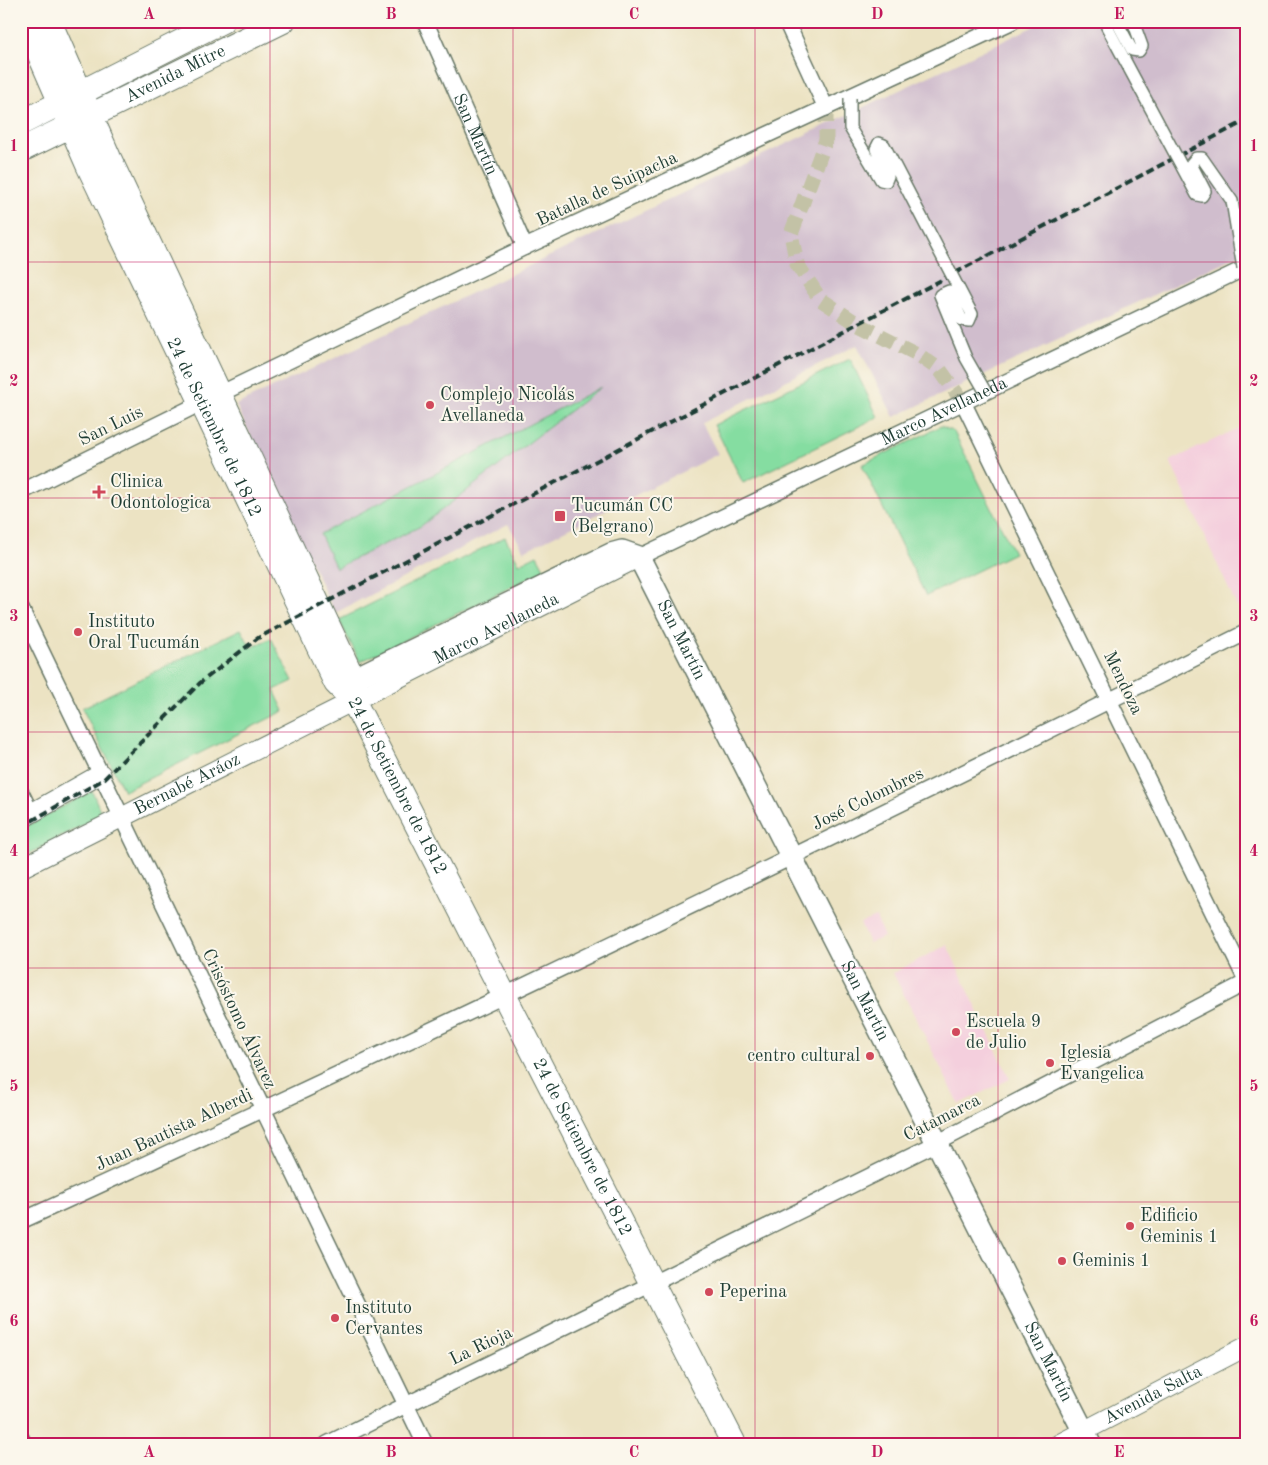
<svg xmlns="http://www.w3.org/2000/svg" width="1268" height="1465" font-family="'Old Standard TT',serif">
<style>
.built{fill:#f4cfdd}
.industrial{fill:#d0bdcd}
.green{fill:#85dda1;stroke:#528d6a}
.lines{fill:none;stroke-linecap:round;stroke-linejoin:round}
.minor-tunnel{stroke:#c3c2a6;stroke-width:15;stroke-dasharray:15 8;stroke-linecap:butt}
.minor-casing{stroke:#677766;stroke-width:18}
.tertiary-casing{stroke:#677766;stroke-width:21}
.secondary-casing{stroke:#677766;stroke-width:24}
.primary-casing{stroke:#677766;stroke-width:26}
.minor{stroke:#fff;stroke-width:15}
.tertiary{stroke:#fff;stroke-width:19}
.secondary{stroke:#fff;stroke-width:21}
.primary{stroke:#fff;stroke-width:24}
.rail{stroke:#1f3d34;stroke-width:4;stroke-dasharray:8 4;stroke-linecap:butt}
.pedestrian-bridge-casing{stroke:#677766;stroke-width:14;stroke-linecap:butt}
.pedestrian-bridge{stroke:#fff;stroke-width:11}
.grid{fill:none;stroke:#c2185b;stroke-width:1;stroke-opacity:0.55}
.poi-dot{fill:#d1495b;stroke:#fbf7ec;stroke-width:2}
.labels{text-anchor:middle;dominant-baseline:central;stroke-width:4;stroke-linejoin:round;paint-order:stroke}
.street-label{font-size:18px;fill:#1f3d34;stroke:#fbf7ec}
.poi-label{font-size:18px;fill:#1f3d34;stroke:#fbf7ec;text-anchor:start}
.neatline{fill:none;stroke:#c2185b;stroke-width:2}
.grid-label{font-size:16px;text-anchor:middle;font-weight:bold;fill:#c2185b}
</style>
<rect width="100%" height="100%" fill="#fbf7ec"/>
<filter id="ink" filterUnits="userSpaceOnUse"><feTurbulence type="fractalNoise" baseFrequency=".02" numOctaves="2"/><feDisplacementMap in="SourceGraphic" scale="10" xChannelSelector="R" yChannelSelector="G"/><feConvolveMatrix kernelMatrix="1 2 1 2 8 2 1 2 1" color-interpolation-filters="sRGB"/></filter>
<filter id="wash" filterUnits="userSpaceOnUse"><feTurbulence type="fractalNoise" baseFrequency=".0096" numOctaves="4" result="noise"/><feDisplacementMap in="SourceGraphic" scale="20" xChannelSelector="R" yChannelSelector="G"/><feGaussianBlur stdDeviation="1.12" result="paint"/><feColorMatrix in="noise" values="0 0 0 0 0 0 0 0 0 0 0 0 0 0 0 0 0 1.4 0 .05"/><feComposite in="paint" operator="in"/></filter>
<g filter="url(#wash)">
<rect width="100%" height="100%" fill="#ece3c3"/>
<path class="built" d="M1247,424V602L1237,607L1170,461Z
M876,917L884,937L869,943L860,923Z
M947,945L1010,1079L959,1104L893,973Z"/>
<path class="industrial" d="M1045,21H1247V251L894,417L857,345L702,423L718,454L524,551L508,524L335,613L236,405Z"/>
<path class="green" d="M850,359L878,417L743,483L714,425Z
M601,387L421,526L336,568L320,534Z
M941,426L954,432L1014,553L926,596L862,465Z
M505,537L519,564L537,555L545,570L360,662L339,620Z
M241,629L251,648L271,638L293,681L274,690L284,711L124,791L82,708Z
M92,791L102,815L21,858V829Z"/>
</g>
<g filter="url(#ink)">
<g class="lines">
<path class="minor-tunnel" d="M1241,21L1247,27
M826,108V140L791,234L797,264L820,299L856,323L917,354L940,370L963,402"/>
<defs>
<g id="minor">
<path id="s1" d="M425,21L525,247"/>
<path d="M786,21L826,108"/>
<path d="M963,402L1247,982"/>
<path d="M21,492L201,403L525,247L1013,21"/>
<path id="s2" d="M639,557L1247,267"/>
<path d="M21,609L425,1444"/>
<path d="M21,793L31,813"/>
<path d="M21,1221C434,1033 841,835 1247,632"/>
<path d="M21,1438L24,1444"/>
<path d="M327,1444L937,1143L1247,982"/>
</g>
<g id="tertiary">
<path d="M21,819L101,774"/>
<path id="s3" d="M21,868L639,557"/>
<path id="s4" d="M1059,1444L1247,1346"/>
</g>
<g id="secondary">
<path id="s5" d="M353,679L611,554L622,551L639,557L1090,1444"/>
</g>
<g id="primary">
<path id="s6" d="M25,21L88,165L336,683L353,700L734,1444"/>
<path d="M49,21L109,158L353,679V700"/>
<path d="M21,123L222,21"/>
<path id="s7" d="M21,150L283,21"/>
</g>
</defs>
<use href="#minor" class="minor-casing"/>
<use href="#tertiary" class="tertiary-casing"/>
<use href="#secondary" class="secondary-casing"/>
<use href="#primary" class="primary-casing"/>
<use href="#minor" class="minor"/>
<use href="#tertiary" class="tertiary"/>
<use href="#secondary" class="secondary"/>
<use href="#primary" class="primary"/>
<path class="rail" d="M21,827L104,779L200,683L258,638L1247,120"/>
<defs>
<path id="pedestrian-bridge" d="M1133,21L1142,46L1139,51L1132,50L1117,22H1111L1107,27L1197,195L1202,196L1205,191L1191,164L1196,158H1202L1232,201L1243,268
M850,98V128L881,180L886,181L888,176L876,149L879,143L884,145L972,314L969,321L962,320L949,291L940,295L966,358L985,391"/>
</defs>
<use href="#pedestrian-bridge" class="pedestrian-bridge-casing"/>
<use href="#pedestrian-bridge" class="pedestrian-bridge"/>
</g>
</g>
<path class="grid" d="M270,21V1444M513,21V1444M755,21V1444M998,21V1444M21,262H1247M21,498H1247M21,732H1247M21,968H1247M21,1202H1247"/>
<g class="poi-dot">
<circle cx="430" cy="405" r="5"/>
<path d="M96.5 484.5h5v5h5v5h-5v5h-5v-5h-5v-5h5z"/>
<rect x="554" y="510" width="12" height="12" rx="2.5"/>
<circle cx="78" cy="632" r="5"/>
<circle cx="956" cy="1032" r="5"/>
<circle cx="870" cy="1056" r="5"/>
<circle cx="1050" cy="1063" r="5"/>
<circle cx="1130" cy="1226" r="5"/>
<circle cx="1062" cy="1261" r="5"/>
<circle cx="709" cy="1292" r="5"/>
<circle cx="335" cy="1318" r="5"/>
</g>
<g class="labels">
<g class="street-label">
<text stroke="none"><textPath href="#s7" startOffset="172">Avenida Mitre</textPath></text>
<text stroke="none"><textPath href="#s1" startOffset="124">San Martín</textPath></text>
<text transform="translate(607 189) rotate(-25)">Batalla de Suipacha</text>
<text stroke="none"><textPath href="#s2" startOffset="338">Marco Avellaneda</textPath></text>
<text transform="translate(111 426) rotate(-26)">San Luis</text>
<text stroke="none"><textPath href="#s6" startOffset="448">24 de Setiembre de 1812</textPath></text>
<text stroke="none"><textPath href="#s3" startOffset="532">Marco Avellaneda</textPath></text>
<text stroke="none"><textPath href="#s5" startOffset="409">San Martín</textPath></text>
<text transform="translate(1123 683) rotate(64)">Mendoza</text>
<text stroke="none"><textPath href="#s3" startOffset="186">Bernabé Aráoz</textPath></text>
<text stroke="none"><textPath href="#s6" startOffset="852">24 de Setiembre de 1812</textPath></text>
<text transform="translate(868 799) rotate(-26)">José Colombres</text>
<text stroke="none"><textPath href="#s5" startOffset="814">San Martín</textPath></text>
<text transform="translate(239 1019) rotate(65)">Crisóstomo Álvarez</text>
<text transform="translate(942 1118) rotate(-27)">Catamarca</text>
<text transform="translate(174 1130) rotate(-25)">Juan Bautista Alberdi</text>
<text stroke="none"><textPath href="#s6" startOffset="1258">24 de Setiembre de 1812</textPath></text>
<text transform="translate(481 1346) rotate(-26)">La Rioja</text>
<text stroke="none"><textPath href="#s5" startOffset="1219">San Martín</textPath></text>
<text stroke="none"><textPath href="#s4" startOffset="106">Avenida Salta</textPath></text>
</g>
<g class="poi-label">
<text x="440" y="395">Complejo Nicolás<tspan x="440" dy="21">Avellaneda</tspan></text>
<text x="110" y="482">Clinica<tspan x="110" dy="21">Odontologica</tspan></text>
<text x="571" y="506">Tucumán CC<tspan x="571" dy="21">(Belgrano)</tspan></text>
<text x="88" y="622">Instituto<tspan x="88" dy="21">Oral Tucumán</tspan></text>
<text x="966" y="1022">Escuela 9<tspan x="966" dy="21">de Julio</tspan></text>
<text x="1060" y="1053">Iglesia<tspan x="1060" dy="21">Evangelica</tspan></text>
<text x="860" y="1056" text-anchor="end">centro cultural</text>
<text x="1140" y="1216">Edificio<tspan x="1140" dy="21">Geminis 1</tspan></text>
<text x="1072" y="1261">Geminis 1</text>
<text x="719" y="1292">Peperina</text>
<text x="345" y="1308">Instituto<tspan x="345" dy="21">Cervantes</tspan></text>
</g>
</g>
<rect width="1268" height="1465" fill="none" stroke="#fbf7ec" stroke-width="55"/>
<rect x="28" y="28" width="1212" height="1410" class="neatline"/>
<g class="grid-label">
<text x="149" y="19">A</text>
<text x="391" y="19">B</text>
<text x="634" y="19">C</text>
<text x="877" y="19">D</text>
<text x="1119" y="19">E</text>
<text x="14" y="151">1</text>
<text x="1254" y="151">1</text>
<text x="14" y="386">2</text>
<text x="1254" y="386">2</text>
<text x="14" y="621">3</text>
<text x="1254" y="621">3</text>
<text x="14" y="856">4</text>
<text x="1254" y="856">4</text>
<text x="14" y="1091">5</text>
<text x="1254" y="1091">5</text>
<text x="14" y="1326">6</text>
<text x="1254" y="1326">6</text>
<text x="149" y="1457">A</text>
<text x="391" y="1457">B</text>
<text x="634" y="1457">C</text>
<text x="877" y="1457">D</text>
<text x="1119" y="1457">E</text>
</g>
</svg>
